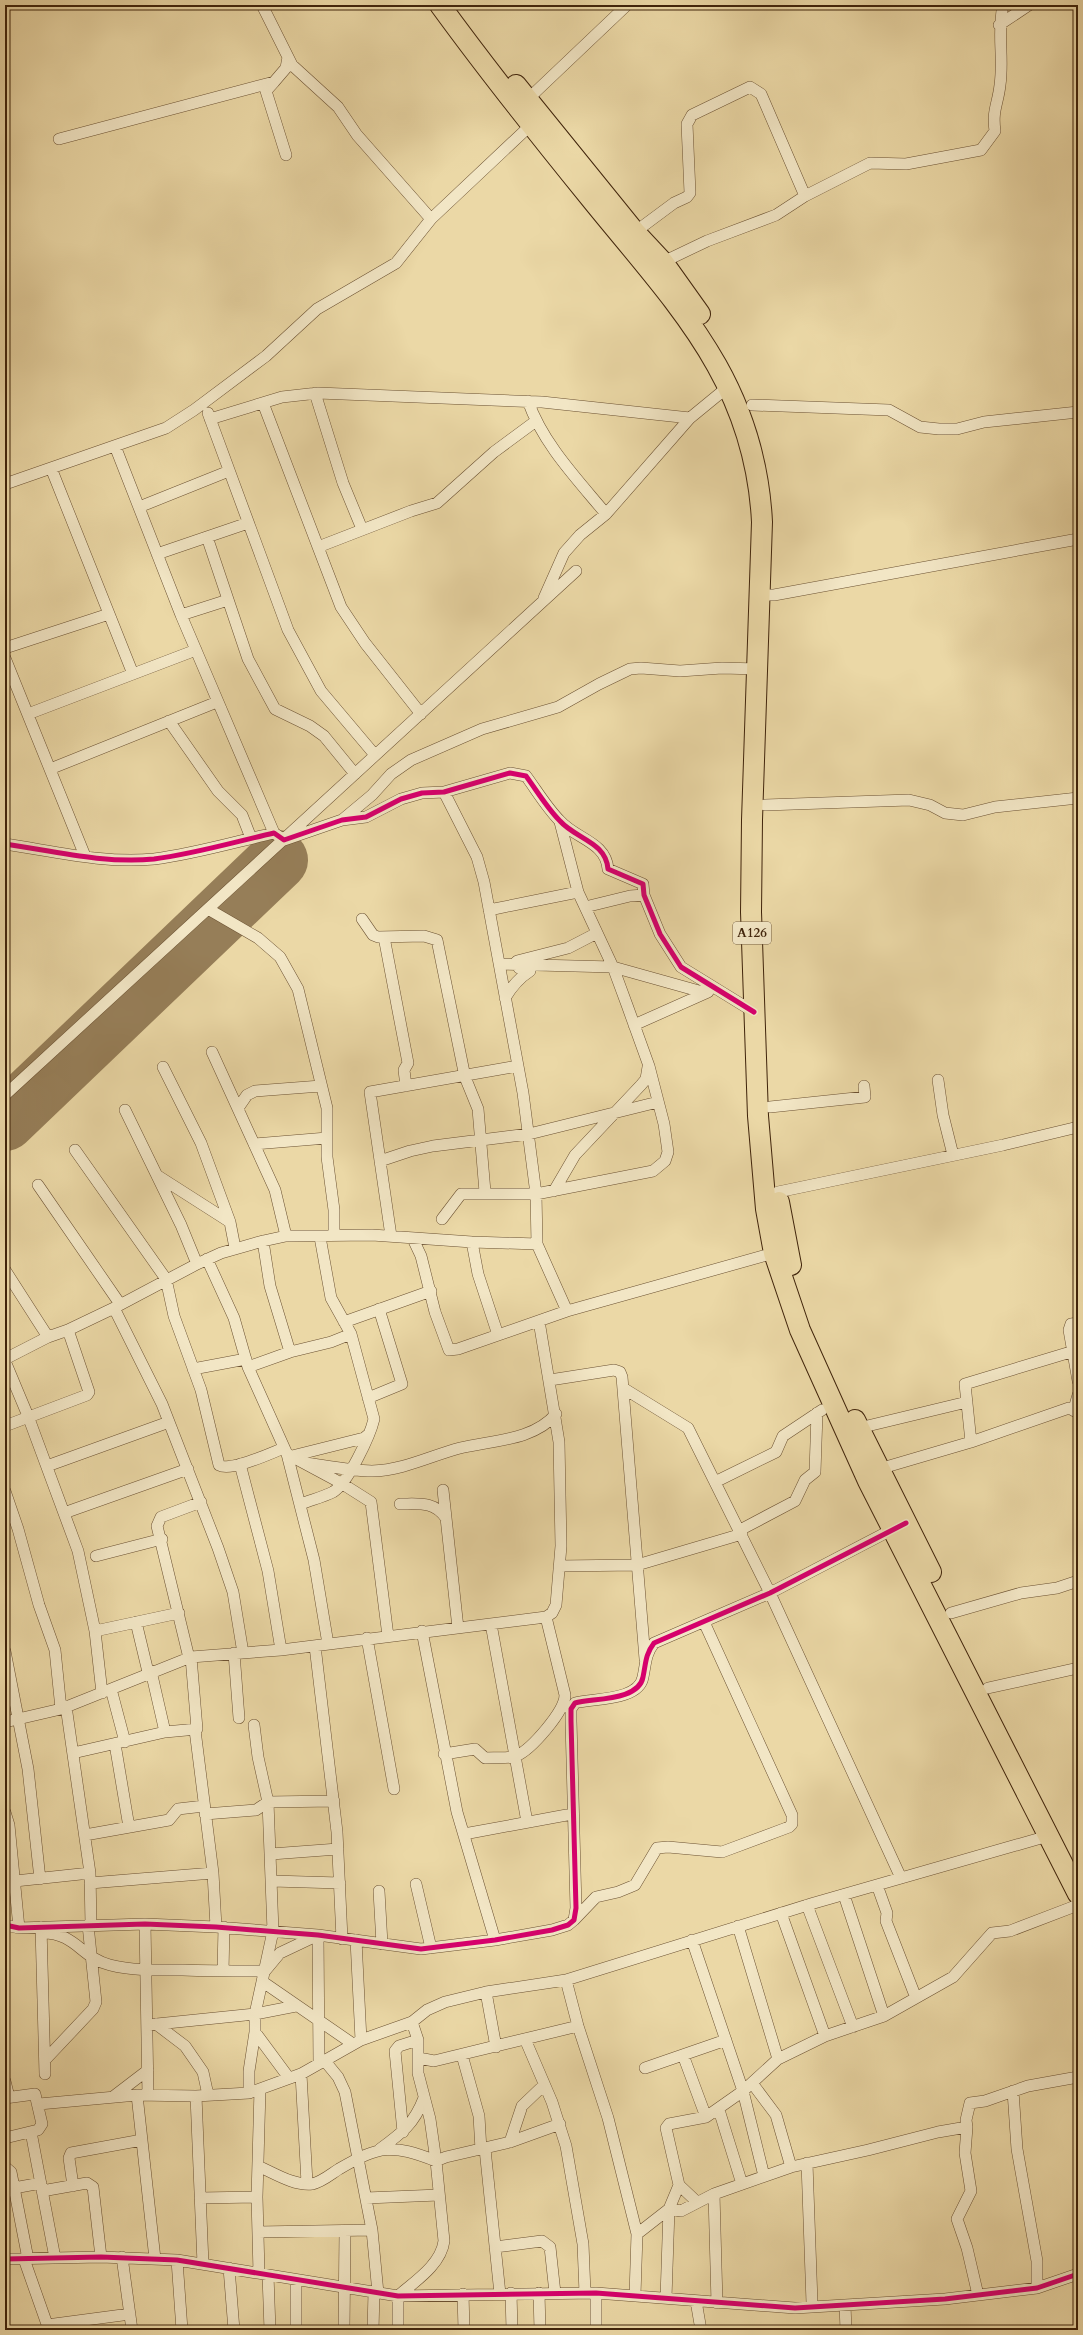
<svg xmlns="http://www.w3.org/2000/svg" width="1083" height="2335" font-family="Cardo,serif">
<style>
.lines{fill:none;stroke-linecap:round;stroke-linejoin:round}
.runway{stroke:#967e58;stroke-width:60}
.street-casing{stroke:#6b5132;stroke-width:12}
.highway-casing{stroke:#40240b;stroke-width:22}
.street{stroke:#f2e6c5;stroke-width:11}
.highway{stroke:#ebd8a6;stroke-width:20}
.cycleway-casing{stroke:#f2e6c5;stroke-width:8}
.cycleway{stroke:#d6006c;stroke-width:5}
.labels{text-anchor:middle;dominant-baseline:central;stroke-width:3.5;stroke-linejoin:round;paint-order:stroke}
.shield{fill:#f2e6c5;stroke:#755e43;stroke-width:1}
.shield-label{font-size:13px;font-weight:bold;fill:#40240b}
</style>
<rect width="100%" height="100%" fill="#ebd8a6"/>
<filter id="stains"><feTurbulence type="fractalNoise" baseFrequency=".005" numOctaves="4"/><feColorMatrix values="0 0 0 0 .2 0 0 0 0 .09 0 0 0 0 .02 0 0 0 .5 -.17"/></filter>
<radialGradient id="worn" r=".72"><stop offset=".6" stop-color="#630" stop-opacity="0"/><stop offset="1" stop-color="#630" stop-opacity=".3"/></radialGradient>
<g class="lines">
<path class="runway" d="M5,1121L278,860"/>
<defs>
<path id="street" d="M262,5L292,65L338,107L357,135L431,219
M999,25L1029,5
M274,82L266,91L286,155
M528,99L627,5
M59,139L274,82L286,68L288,57
M805,196L870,163L906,164L981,150L995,131C992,110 998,104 1000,85C1004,57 997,34 1003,5
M635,232L674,203L687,197L690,193L687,124L692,115L750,87L761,94L805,196L776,215L707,241L663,262
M315,393L343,483L362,529
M528,401C543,444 578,480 606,514
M263,403L341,607L365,643L421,714
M752,405L889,410L920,427L939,429H957L984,422L1078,412
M208,413L288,630L321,691L375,755
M210,419L282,397L318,393L542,402L690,418
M115,446L181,615L274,833
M51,468L133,674
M5,484L166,428L194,410L266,356L317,309L396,263L431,219L534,122
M139,507L229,471
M207,537L248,659L275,709L310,726L324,736L355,774
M318,547L411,511L437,503L494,452L536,421
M157,554L248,523
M761,595H774L1078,539
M544,598L564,553L580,535L606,514L690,418L729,386
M181,615L228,600
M5,648L109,614
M5,658L85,856
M28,714L196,650
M169,721L218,791L242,815L251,838
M50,769L217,702
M444,792L477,857L484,882L523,1093L536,1194L537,1244L567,1311
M765,805L909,800L930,805L945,813L963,815L995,807L1078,798
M342,820L372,795L391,774L411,760L482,729L558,707L599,684L630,669L641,668L680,671L722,668L758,669
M5,844C53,851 105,864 154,859C194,854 234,842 274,833L284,840L342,820L366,817L401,799L422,793L444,792L510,773L526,776C537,791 547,808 560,821C576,839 606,842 608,869L643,884L644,895L660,934L681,967L754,1012
M585,907L630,896L644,895
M208,909L258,938L280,957L298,989L327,1108V1157L334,1210V1234
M489,910L578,892
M362,919L373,935L378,937L424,936L437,940L465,1077L478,1109L485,1192
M384,937L408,1063L404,1070L406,1086
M517,961L568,948L597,933
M503,964L613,967L706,993
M505,998C512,986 519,978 530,971L519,968
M634,1025L708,992
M212,1052L275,1190L286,1236
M163,1067L201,1143L230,1222
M938,1080L943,1115L953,1155
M5,1095L576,571
M770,1107L865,1097L864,1086
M238,1108L247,1095L255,1091L321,1086
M125,1110L181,1225L197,1264
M254,1144L327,1138
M75,1150L166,1279L174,1316L201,1390L219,1465C231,1472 271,1453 284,1448
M380,1161L410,1151L433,1146L529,1134L658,1102
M158,1176L230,1222L235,1248
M38,1185L120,1304
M554,1191L575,1155L641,1085L646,1079L648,1067
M778,1192L1003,1145L1078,1127
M442,1219L461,1194H536L653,1171L665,1161L668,1152L664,1124L649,1066L627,1005L613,967L578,892L560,822
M391,1236L370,1092L518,1066
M413,1239L421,1256L435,1312L449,1350L458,1349L567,1311L774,1253
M263,1241L270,1286L290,1352
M472,1242L478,1274L498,1335
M207,1259L234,1318L248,1367L287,1454L314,1560L328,1644
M5,1270L48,1337
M114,1308L162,1404L218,1548L233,1592L243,1653
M344,1322L431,1291
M1078,1323L1071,1324L1069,1330L1078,1381
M5,1359L48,1337L68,1330L114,1308L197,1264L221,1253L263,1241L286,1236L372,1235L472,1242L537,1244
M5,1361L28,1416L78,1551L95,1631L102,1693
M248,1367L290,1352L331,1342L351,1334
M193,1369L246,1359
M550,1380L614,1370L620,1372L622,1377L645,1659
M623,1388L688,1428L770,1593L901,1878
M368,1398L402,1384L379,1309
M1074,1409L1078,1395
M5,1426L87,1395L89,1392L68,1330
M859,1428L967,1402
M971,1442L1069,1408L1078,1413
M287,1454L341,1483L371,1502L388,1636
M292,1456L364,1438L369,1434
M306,1463C327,1466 351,1471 372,1471C404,1470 430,1456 460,1448C492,1440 533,1441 556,1414
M240,1464L268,1571L281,1650
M47,1466L169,1422
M879,1469L971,1442L965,1384L1074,1351
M715,1482L776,1452L783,1436L822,1410
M443,1490L458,1628
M5,1491L18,1529L39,1605L55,1650L61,1709
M301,1504C311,1500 323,1497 333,1492C348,1483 370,1436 374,1419L351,1334L331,1298L320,1237
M400,1504C419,1504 434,1501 446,1518
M64,1513L188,1469
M740,1530L795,1501L805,1480L815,1472L817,1413
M96,1556L162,1539
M559,1566L637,1565L742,1534
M951,1613L1021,1593L1057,1588L1078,1581
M136,1622L148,1672
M491,1624L527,1822
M95,1631L179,1613
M422,1631L457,1812L495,1940
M367,1638L394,1789
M315,1646L337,1832L342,1939
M5,1651L28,1769L40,1879
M234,1653L239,1718
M189,1658L157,1526L161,1517L201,1502
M151,1671L165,1732
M988,1688L1078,1668
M111,1689L125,1742
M66,1706L90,1873
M5,1722L61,1709L191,1657L281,1650L546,1617L552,1613L556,1605L561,1546L559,1442L539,1321
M254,1725L258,1757L268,1802L334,1801
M195,1730L213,1873L216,1927
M115,1744L129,1827
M73,1753L165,1732L197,1729L191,1657
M444,1754L475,1749L485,1758C494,1757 508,1759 516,1756C531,1750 565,1711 565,1695L546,1617
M5,1812L9,1825L19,1928
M205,1814L256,1810L268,1802L273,1931L255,2014V2032L249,2071V2093
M464,1834L572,1814
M85,1835L169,1820L178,1809L204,1806
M271,1854L338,1849
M15,1881L90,1873L91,1925
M272,1881L340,1883
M90,1883L213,1873
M416,1884L431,1948
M877,1885L887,1913L886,1921L916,1998
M379,1891L382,1944
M844,1895L884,2016
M807,1905L853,2027
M781,1913L825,2036
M574,1920L596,1897L618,1892L635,1885L657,1848L668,1847L722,1852L789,1827L792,1824V1815L704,1622
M145,1924L148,2095
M5,1925L19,1928L145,1924L216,1927L318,1935L421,1949L495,1940L552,1930L568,1925L574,1920L576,1908L571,1721V1709L575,1703C593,1698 639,1701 643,1677C646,1663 645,1655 654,1643L770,1593L897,1527
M738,1926L778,2059
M41,1927L45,2074
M43,1933C76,1933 81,1958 110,1965C134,1971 159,1970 183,1970C210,1971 238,1971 265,1971L280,1953L318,1935L319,2063
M356,1940L361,2040
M692,1940L743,2091L764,2176
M223,1971L224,1927
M566,1980L578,2026L608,2118L637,2234L635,2295
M263,1982L353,2044
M486,1992L496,2047
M156,2024L185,2046L203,2072L208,2095
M147,2025L255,2014L296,2006
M255,2032L289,2078
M525,2039L552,2102L566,2146L583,2244L585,2293
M462,2055L479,2116L481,2150
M683,2055L706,2117
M419,2058L434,2061L578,2026
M45,2060L93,2009L96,2002L88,1925
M324,2060L338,2077L345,2092L372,2230L378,2293
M645,2068L726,2040
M301,2074L307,2183
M5,2081L9,2097
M752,2083L776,2115L791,2167
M1013,2091L1017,2149L1037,2261V2288
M137,2095L155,2259
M114,2096L148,2070
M196,2096L203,2264
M5,2098L35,2094L42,2124L38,2130L5,2138
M39,2104L137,2095L196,2096L249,2093L301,2074L361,2040L412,2022L427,2010L445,2002L486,1992L566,1980L814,1903L1048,1836
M719,2110L742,2184
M967,2127L965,2153L971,2191L957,2219L967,2248L978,2295
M31,2132L55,2258
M403,2132L395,2051L399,2046L418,2040
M510,2142L522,2106L544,2085
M380,2149C402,2133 414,2124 424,2098
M485,2149L500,2294
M436,2161L446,2157L510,2142L560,2124
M807,2163L812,2303
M258,2166C274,2173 294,2186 312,2184C322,2182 331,2174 339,2169C380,2145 392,2144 436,2161
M5,2167L11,2172L28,2259
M73,2186L69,2158L71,2153L142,2140
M14,2188L41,2183
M42,2191L87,2183L93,2187L101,2257
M714,2194L717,2303
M200,2198L257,2197
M366,2198L439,2195
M696,2201L679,2185L666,2128L669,2124L706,2117L743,2091L778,2059L825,2036L884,2016L953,1977L992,1933L1010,1931L1078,1905
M669,2209L681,2211L714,2194L791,2167L868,2150L938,2132L967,2127L966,2120L970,2103L985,2101L1028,2086L1078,2077
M258,2232L372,2230
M637,2234L669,2209
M495,2247L542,2241L550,2247L555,2293
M122,2257L132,2330
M5,2259L101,2257L177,2260L398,2296L596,2293L795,2308L945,2299L1037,2288L1078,2274
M24,2259L49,2330
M177,2260L182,2330
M229,2268L234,2330
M259,2273L257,2197L260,2089
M268,2275L270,2330
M511,2293L512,2330
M539,2293L540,2330
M463,2294L464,2330
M666,2298L669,2209L679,2185
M696,2301L701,2330
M845,2305L846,2330
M47,2325L130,2314
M296,2330V2281
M344,2330L345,2231
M373,2330L374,2292
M398,2330V2296C414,2282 441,2265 444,2241L436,2161L430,2119L418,2073V2040L412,2022
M596,2330V2293"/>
<path id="highway" d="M440,5C488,71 539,135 591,199C675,303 755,380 762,522L752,820L751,912L758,1116L766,1209L774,1253L800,1330L868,1481L1078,1894
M516,85L635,232L663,262L700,314
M779,1202L791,1265
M855,1420L931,1572"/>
</defs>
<use href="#street" class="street-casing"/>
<use href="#highway" class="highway-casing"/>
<use href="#street" class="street"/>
<use href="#highway" class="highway"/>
<defs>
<path id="cycleway" d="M5,844C53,851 105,864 154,859C194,854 234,842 274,833L284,840L342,820L366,817L401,799L422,793L444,792L510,773L526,776C537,791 547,808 560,821C576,839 606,842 608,869L643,884L644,895L660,934L681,967L754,1012
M5,1925L19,1928L145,1924L216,1927L318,1935L421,1949L495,1940L552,1930L568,1925L574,1920L576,1908L571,1721V1709L575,1703C593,1698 639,1701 643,1677C646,1663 645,1655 654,1643L770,1593L906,1523
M5,2259L101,2257L177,2260L398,2296L596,2293L795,2308L945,2299L1037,2288L1078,2274"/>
</defs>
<use href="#cycleway" class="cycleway-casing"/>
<use href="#cycleway" class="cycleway"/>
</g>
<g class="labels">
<rect class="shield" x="733" y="922" width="38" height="22" rx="3"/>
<g class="shield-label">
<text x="752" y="933">A126</text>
</g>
</g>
<rect width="1083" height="2335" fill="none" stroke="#ebd8a6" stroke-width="20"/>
<rect x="6" y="6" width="1071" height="2323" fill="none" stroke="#40240b" stroke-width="2"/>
<rect x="10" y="10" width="1063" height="2315" fill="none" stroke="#40240b"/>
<rect width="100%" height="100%" filter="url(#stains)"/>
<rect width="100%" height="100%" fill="url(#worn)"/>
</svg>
